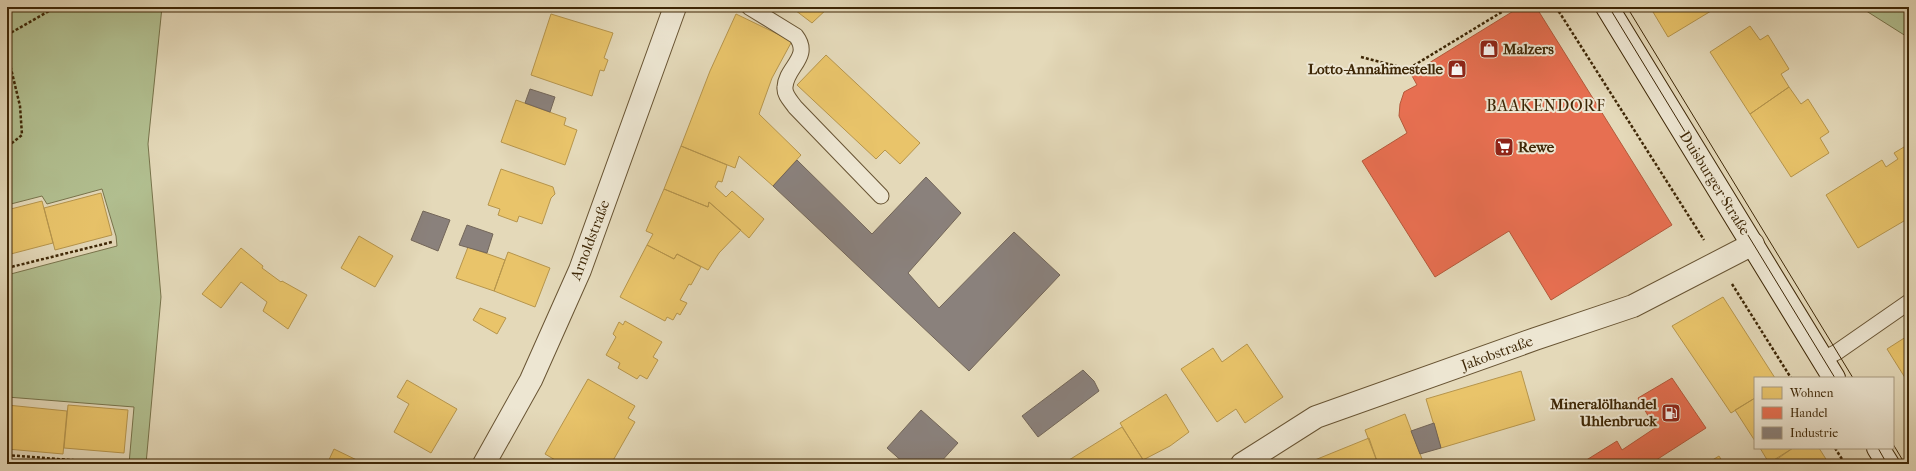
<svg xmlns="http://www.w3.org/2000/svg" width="1916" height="471" font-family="'IM FELL French Canon',serif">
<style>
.green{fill:#b2c091;stroke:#78744c}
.homes{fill:#e9c46a;stroke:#b6954c}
.shops{fill:#e76f51;stroke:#b4593a}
.industry{fill:#8a817c;stroke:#736659}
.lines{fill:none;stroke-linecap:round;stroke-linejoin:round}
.lane-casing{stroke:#685433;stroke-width:17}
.street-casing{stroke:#685433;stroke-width:24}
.secondary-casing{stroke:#3e2706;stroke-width:24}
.path{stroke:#3e2706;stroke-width:2.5;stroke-dasharray:3 2;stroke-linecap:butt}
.lane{stroke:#ede6d2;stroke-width:15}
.street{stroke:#ede6d2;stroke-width:22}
.secondary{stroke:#ede6d2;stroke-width:22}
.tram{stroke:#3e2706;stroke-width:1}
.labels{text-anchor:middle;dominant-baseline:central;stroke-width:4;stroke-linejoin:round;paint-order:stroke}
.poi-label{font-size:15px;font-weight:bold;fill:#3e2706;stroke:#ede6d2;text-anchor:start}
.street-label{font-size:15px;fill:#3e2706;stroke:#ede6d2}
.neighbourhood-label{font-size:16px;letter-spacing:1px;fill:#3e2706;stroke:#ede6d2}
</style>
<rect width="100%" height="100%" fill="#e4d9b9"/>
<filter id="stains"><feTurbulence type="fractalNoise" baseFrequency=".005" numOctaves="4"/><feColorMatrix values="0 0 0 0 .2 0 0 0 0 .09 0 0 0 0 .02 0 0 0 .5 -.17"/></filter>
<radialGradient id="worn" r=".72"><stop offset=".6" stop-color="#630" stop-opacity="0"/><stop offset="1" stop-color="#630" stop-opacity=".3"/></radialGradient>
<path class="green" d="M7,7H162L148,144L161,297L146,464H129L134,407L7,397V275L117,246L116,236L102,189L47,204L42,196L7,205Z
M1860,7H1909V38Z"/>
<path class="homes" d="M791,7H829L812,23Z
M1650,7H1708L1711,11L1668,37Z
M551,14L613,33L604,58L608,60L604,71L600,70L592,96L531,75Z
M736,14L792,41L772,78L759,114L801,155L773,186L739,156L735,168L681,146L710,71Z
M1750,26L1760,40L1768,35L1789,69L1781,74L1789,87L1750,114L1710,52Z
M826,55L920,143L900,164L885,150L876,159L797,85Z
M1789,87L1801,104L1808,99L1829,132L1820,138L1829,153L1791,177L1750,114Z
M516,100L566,118L564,125L577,130L565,165L501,142Z
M1909,144V218L1858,248L1826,195L1882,160L1886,167L1898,159L1894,153Z
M681,146L727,165L722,182L718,181L715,187L726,197L732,191L764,219L749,238L709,202L708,207L664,189Z
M501,169L553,187L555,194L551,198L542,224L519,216L517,222L498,215L500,209L488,205Z
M664,189L708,207L709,202L741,230L719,253L708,270L677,254L674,259L647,245L653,234L646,231Z
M101,193L112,235L55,250L44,208Z
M42,201L53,243L7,255V210Z
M359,236L393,256L375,287L341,268Z
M647,245L674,259L677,254L701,267L691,285L689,284L680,300L687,303L680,315L677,313L673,320L667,317L665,321L620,297Z
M468,247L505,260L494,291L456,278Z
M241,248L263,266L262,268L281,282L282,281L307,295L288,329L263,311L267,302L241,282L221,308L202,294Z
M508,252L550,268L535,307L494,291Z
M1723,297L1775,378H1755V398L1731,413L1672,326Z
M480,308L506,318L497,334L473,320Z
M625,321L662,342L653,357L658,360L647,379L640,375L637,379L618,368L620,363L606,355L616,337L613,334L619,322L623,325Z
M1909,335V384L1887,349Z
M1247,344L1283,397L1245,423L1236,409L1217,422L1181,369L1213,348L1222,362Z
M1521,371L1535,420L1441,448L1426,399Z
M588,379L635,406L628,418L635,422L611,464H562L545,454Z
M407,380L457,409L431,453L394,432L409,404L397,397Z
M1166,394L1189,432L1170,446L1143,460L1120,423Z
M1755,398V441L1735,410Z
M7,405L67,411L63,454L7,449Z
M68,405L128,410L124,453L64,448Z
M1405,414L1422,459L1408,464H1378L1365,430Z
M1122,427L1146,464H1072L1069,460Z
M1369,438L1378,464H1305Z
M1760,448H1793L1769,463Z
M1793,448H1819L1829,464H1770Z
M334,449L365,464H327Z
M1719,456L1724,464H1706Z"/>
<path class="shops" d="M1520,7H1536L1672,225L1551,300L1509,231L1435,277L1362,161L1407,133L1399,116L1400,104L1404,92L1417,85L1411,74Z
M1672,378L1706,428L1650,464H1580L1617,441L1622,450L1655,428L1638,398Z"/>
<path class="industry" d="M530,89L555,97L550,112L525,103Z
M797,160L872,234L926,177L961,213L908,273L939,308L1014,232L1060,275L969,371L773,186Z
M423,211L450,220L438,251L411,240Z
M467,225L493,234L487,253L459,245Z
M1083,370L1094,381L1099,391L1038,437L1022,416Z
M921,410L958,443L939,464H905L887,448Z
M1434,423L1441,448L1420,454L1411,431Z"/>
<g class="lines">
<defs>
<path id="lane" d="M749,7L796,36C812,57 786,67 785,87C784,95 791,101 795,107L881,196
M1823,359L1837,352L1909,302"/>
<path id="street" d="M484,464L531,380L580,270L675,7
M1242,464L1316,417L1535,339L1633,306L1753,244"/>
<path id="secondary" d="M1607,7L1834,378
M1878,448L1888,464"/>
</defs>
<use href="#lane" class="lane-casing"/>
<use href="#street" class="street-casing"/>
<use href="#secondary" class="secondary-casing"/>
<path class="path" d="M1556,7L1704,240
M7,35L56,7
M7,52L20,106L22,135L7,147
M1361,57L1408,69L1510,7
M7,268L112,242
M1732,284L1791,378
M1835,448L1845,464
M7,455L121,464"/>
<use href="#lane" class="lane"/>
<use href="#street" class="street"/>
<use href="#secondary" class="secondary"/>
<path class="tram" d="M1609,7L1835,378
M1627,7L1853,378
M1893,444L1905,464
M1878,448L1887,464"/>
</g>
<defs>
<symbol id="shop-square" viewBox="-11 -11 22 22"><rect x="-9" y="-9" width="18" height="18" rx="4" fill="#8f2418" stroke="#ede6d2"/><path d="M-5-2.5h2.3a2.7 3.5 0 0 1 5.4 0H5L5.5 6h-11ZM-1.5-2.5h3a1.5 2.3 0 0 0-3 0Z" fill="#fff"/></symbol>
<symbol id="supermarket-square" viewBox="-11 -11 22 22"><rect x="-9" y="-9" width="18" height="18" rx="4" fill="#8f2418" stroke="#ede6d2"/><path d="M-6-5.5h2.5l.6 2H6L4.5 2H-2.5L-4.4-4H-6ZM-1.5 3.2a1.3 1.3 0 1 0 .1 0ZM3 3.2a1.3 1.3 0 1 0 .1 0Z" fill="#fff"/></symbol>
<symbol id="fuel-square" viewBox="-11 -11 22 22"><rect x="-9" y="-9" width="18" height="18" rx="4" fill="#8f2418" stroke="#ede6d2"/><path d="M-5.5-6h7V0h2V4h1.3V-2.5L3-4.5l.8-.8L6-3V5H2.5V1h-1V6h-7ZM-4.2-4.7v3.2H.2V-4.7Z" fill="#fff"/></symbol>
</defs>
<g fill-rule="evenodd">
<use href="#shop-square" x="1478" y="38" width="22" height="22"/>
<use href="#shop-square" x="1446" y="58" width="22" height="22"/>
<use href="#supermarket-square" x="1493" y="136" width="22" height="22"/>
<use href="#fuel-square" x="1660" y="402" width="22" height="22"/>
</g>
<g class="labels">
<g class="poi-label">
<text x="1503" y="49">Malzers</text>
<text x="1443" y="69" text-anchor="end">Lotto-Annahmestelle</text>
<text x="1518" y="147">Rewe</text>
<text x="1657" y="404" text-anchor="end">Mineralölhandel<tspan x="1657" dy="17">Uhlenbruck</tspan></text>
</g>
<g class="street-label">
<text transform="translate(1715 183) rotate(58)">Duisburger Straße</text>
<text transform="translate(590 240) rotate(-69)">Arnoldstraße</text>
<text transform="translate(1497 353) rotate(-20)">Jakobstraße</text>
</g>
<g class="neighbourhood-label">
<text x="1546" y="105">BAAKENDORF</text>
</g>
</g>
<rect width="1916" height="471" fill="none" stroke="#e4d9b9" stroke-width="24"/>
<rect x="8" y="8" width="1900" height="455" fill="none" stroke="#3e2706" stroke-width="2"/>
<rect x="12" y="12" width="1892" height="447" fill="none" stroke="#3e2706"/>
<rect x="1754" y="377" width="140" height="72" fill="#ede6d2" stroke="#a79a80"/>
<rect x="1762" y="387" width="20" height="12" fill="#e9c46a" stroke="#a79a80"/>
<text x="1790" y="397" font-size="12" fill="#3e2706">Wohnen</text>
<rect x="1762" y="407" width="20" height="12" fill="#e76f51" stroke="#a79a80"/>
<text x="1790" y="417" font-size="12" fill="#3e2706">Handel</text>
<rect x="1762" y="427" width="20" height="12" fill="#8a817c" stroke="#a79a80"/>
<text x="1790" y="437" font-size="12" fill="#3e2706">Industrie</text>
<rect width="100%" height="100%" filter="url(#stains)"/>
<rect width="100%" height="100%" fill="url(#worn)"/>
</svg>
